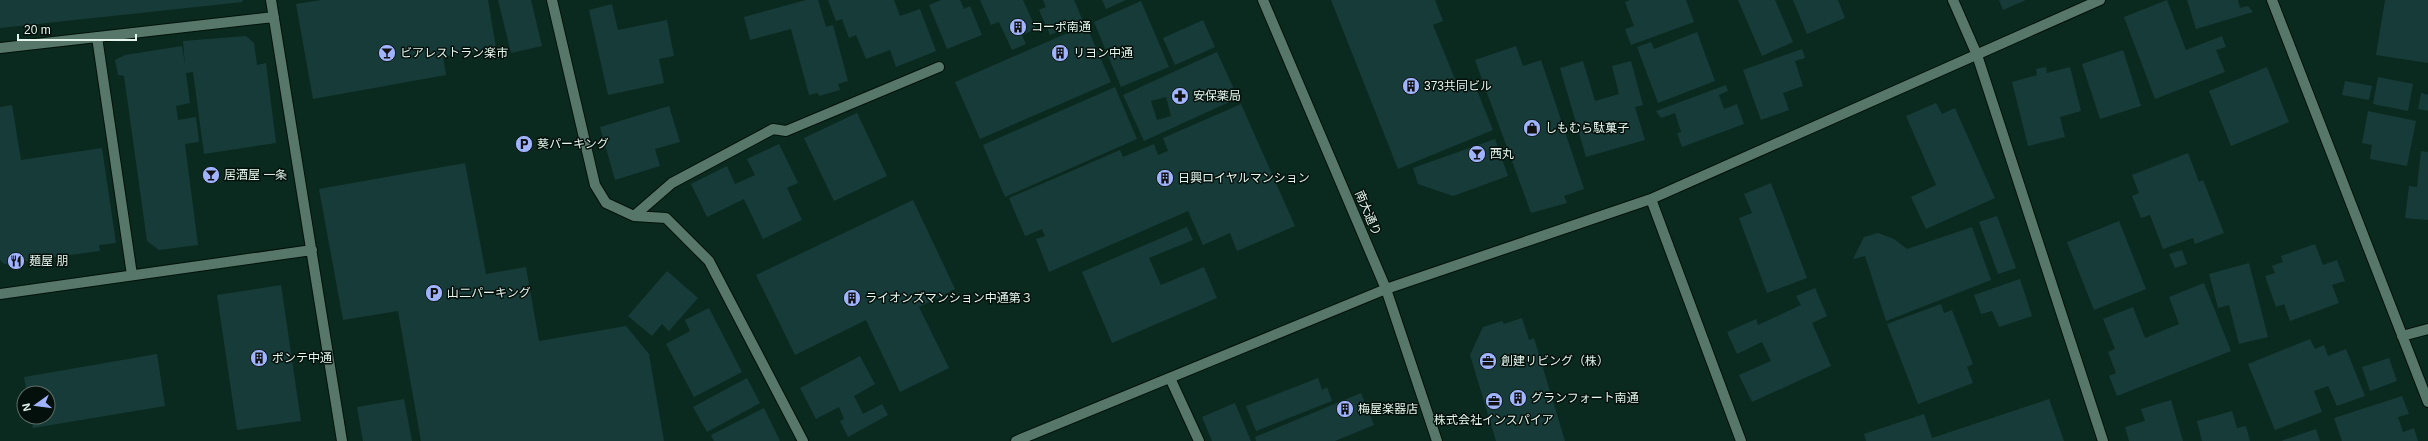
<svg xmlns="http://www.w3.org/2000/svg" width="2428" height="441" font-family="Arial,'Noto Sans JP',sans-serif">
<style>
.building{fill:#173b38;fill-rule:evenodd}
.lines{fill:none;stroke-linecap:round;stroke-linejoin:round}
.minor-casing{stroke:#00110a;stroke-width:12}
.minor{stroke:#57776a;stroke-width:10}
.labels{text-anchor:middle;dominant-baseline:central;stroke-width:3;stroke-linejoin:round;paint-order:stroke}
.poi-label{font-size:12px;fill:#e5f6ee;stroke:#04100b;text-anchor:start}
.street-label{font-size:12px;fill:#e5f6ee;stroke:#04100b}
</style>
<rect width="100%" height="100%" fill="#0b2a1f"/>
<path class="building" d="M0,0H242L243,2L0,28Z
M321,0H488L496,48L443,57L446,75L313,99L296,4Z
M498,0H531L542,46L511,53Z
M806,0H818L826,27L833,25L848,81L838,84L840,90L819,96L818,93L809,95L791,29L750,40L744,17Z
M828,0H894L900,16L920,9L936,51L896,67L890,50L866,59L856,35L849,38L842,19L836,21Z
M941,0H960L964,9L970,6L982,35L947,49L929,5Z
M980,0H1023L1036,29L1022,35L1026,44L1012,50L999,22L991,25Z
M1043,0H1074L1083,21L1050,35L1039,10L1046,7Z
M1102,0H1126L1106,9Z
M1331,0H1435L1443,21L1433,25L1459,89L1474,83L1493,130L1398,169Z
M1630,0H1686L1694,22L1631,45L1625,29L1634,26L1625,2Z
M1738,0H1775L1793,42L1762,56Z
M1793,0H1838L1845,18L1807,34Z
M1999,0H2026L2003,10Z
M2167,0L2186,50L2222,36L2226,47L2216,50L2225,72L2155,99L2124,17Z
M2187,0H2238L2240,8L2248,6L2253,12L2196,29Z
M2385,0H2428V63L2376,55Z
M1141,1L1169,67L1121,87L1094,22Z
M612,4L618,30L667,20L674,56L659,59L664,83L608,95L589,10Z
M1203,20L1215,47L1175,65L1163,38Z
M1086,25L1111,82L980,139L955,82Z
M1697,32L1715,81L1658,103L1637,47L1651,42L1654,49Z
M246,36L254,43L257,65L266,63L276,143L204,154L193,72L186,73L190,103L176,106L178,120L196,117L199,142L185,144L198,245L159,250L147,241L124,76L118,75L115,60L125,55L182,46L185,65L183,41Z
M1516,46L1523,66L1541,60L1584,189L1564,196L1567,203L1531,213L1475,60Z
M1802,49L1805,58L1795,61L1803,86L1783,93L1789,110L1761,120L1743,70Z
M2123,50L2141,106L2100,119L2082,64Z
M1217,52L1238,98L1144,141L1123,95ZM1166,97L1171,116L1157,120L1151,101Z
M1583,61L1595,101L1619,94L1612,66L1631,61L1643,105L1635,107L1645,140L1586,157L1560,68Z
M2046,67L2047,73L2070,67L2081,111L2060,117L2065,137L2028,146L2012,82L2037,75L2036,69Z
M2267,67L2289,122L2231,146L2209,91Z
M2378,77L2413,84L2408,111L2373,104Z
M2345,81L2372,86L2369,100L2342,95Z
M1726,85L1728,91L1719,95L1724,109L1737,104L1744,124L1682,147L1677,133L1681,132L1675,113L1661,118L1656,111Z
M1115,87L1137,139L1005,197L983,145Z
M2421,93L2428,95V111L2418,109Z
M1936,103L1942,114L1955,108L1995,198L1926,229L1911,197L1936,185L1906,116Z
M1241,104L1295,226L1237,251L1230,233L1203,245L1188,211L1049,272L1036,239L1045,236L1042,229L1025,236L1009,198L1120,150L1123,157L1154,144L1158,155L1168,151L1163,138Z
M12,105L21,160L102,148L116,243L99,245L100,251L4,264L0,260V107Z
M669,106L680,142L655,149L660,166L615,180L600,127Z
M2368,111L2416,121L2407,166L2370,159L2372,145L2362,143Z
M857,113L887,176L834,201L804,138Z
M1495,139L1508,176L1453,196L1418,184L1413,168Z
M779,144L798,183L787,188L802,220L763,239L744,199L707,217L691,184L727,166L735,184L755,175L747,159Z
M2421,151L2428,152V220L2405,218L2409,186L2417,187Z
M2188,153L2199,182L2203,180L2224,233L2195,244L2193,238L2163,249L2150,215L2141,218L2132,196L2139,193L2132,175Z
M465,163L486,274L526,267L539,341L626,326L649,354L664,441H421L398,311L343,320L319,189Z
M1771,183L1807,278L1767,293L1739,218L1752,213L1744,194Z
M913,200L955,289L919,307L949,368L900,392L866,320L795,355L756,275Z
M1997,216L2016,268L1998,274L1979,222Z
M2119,221L2146,289L2094,310L2067,242Z
M1187,227L1193,240L1149,258L1161,285L1204,267L1217,298L1112,343L1082,272Z
M1972,227L1991,280L1886,321L1865,256L1853,259L1864,237L1878,233L1894,239L1907,249Z
M2315,244L2323,265L2337,260L2345,281L2332,285L2339,303L2290,321L2284,304L2276,307L2265,276L2275,273L2272,266L2283,262L2281,256Z
M2182,250L2187,264L2175,268L2169,254Z
M2249,263L2268,337L2239,344L2229,305L2218,308L2209,274Z
M667,271L698,298L669,331L662,324L652,336L628,316Z
M2020,279L2032,316L1999,327L1992,311L1981,314L1974,295Z
M2204,283L2231,351L2117,396L2109,376L2116,373L2108,352L2115,349L2103,319L2133,307L2145,338L2179,324L2169,297Z
M281,285L301,421L237,430L217,295Z
M1815,288L1827,316L1812,323L1831,366L1752,402L1739,375L1771,361L1762,342L1737,354L1727,332L1756,319L1758,325L1801,305L1796,296Z
M1941,304L1944,313L1952,310L1973,364L1967,367L1973,383L1918,404L1887,324Z
M709,308L742,372L694,397L666,344L690,331L685,320Z
M1522,318L1529,340L1534,338L1565,441H1496L1470,355L1483,327L1502,321L1504,324Z
M2310,339L2315,349L2324,345L2328,356L2346,349L2365,396L2337,406L2328,386L2314,391L2322,412L2275,430L2248,364Z
M157,354L165,406L33,428L31,417H48V393H27L24,377Z
M860,356L875,384L854,396L863,414L882,404L888,415L848,437L840,421L844,419L839,407L816,419L800,388Z
M2389,358L2397,381L2370,391L2362,367Z
M747,378L760,403L707,432L693,407Z
M1318,378L1322,390L1327,387L1332,401L1256,431L1246,406Z
M1361,393L1374,425L1335,441H1256L1255,437Z
M2402,396L2409,414L2398,417L2403,432L2414,428L2418,441H2342L2334,418Z
M404,399L412,441H363L357,407Z
M2049,399L2064,441H1866L1864,434L1924,414L1932,438Z
M2171,400L2183,441H2129L2125,427L2145,421L2141,409Z
M1235,403L1251,441H1212L1202,417Z
M764,408L780,441H714L711,435Z
M2232,411L2237,428L2246,426L2250,441H2202L2197,421Z
M2316,429L2320,441H2281Z"/>
<g class="lines">
<defs>
<path id="minor" d="M271,0L342,441
M552,0L595,185L606,203L634,216L666,218L709,261L803,441
M1263,0L1386,289L1437,441
M1953,0L1977,55L2103,441
M2272,0L2428,402
M97,37L132,275
M0,48L274,17
M1651,199L1741,441
M634,216L672,183L773,129L786,131L939,67
M0,294L312,250
M2402,336L2428,329
M1170,378L1199,441
M1016,441L1386,289L1651,199L2100,0"/>
</defs>
<use href="#minor" class="minor-casing"/>
<use href="#minor" class="minor"/>
</g>
<defs>
<symbol id="building-disc" viewBox="-11 -11 22 22"><circle r="9.5" fill="#a0b3fd" stroke="#04100b"/><path d="M-4-6H4V6H1V3H-1V6H-4ZM-2.5-4.3h1.7v1.8h-1.7ZM.8-4.3h1.7v1.8H.8ZM-2.5-1h1.7V.8h-1.7ZM.8-1h1.7V.8H.8Z" fill="#111"/></symbol>
<symbol id="bar-disc" viewBox="-11 -11 22 22"><circle r="9.5" fill="#a0b3fd" stroke="#04100b"/><path d="M-6-5H6L.8 .8V4.5H3.5V6h-7V4.5H-.8V.8Z" fill="#111"/></symbol>
<symbol id="pharmacy-disc" viewBox="-11 -11 22 22"><circle r="9.5" fill="#a0b3fd" stroke="#04100b"/><path d="M-2-6h4v4h4v4h-4v4h-4v-4h-4v-4h4Z" fill="#111"/></symbol>
<symbol id="shop-disc" viewBox="-11 -11 22 22"><circle r="9.5" fill="#a0b3fd" stroke="#04100b"/><path d="M-5-2.5h2.3a2.7 3.5 0 0 1 5.4 0H5L5.5 6h-11ZM-1.5-2.5h3a1.5 2.3 0 0 0-3 0Z" fill="#111"/></symbol>
<symbol id="parking-disc" viewBox="-11 -11 22 22"><circle r="9.5" fill="#a0b3fd" stroke="#04100b"/><path d="M-3.5-5.5H1a3.5 3.5 0 0 1 0 7H-1V5.5H-3.5ZM-1-3.4V-.6H.8a1.4 1.4 0 0 0 0-2.8Z" fill="#111"/></symbol>
<symbol id="restaurant-disc" viewBox="-11 -11 22 22"><circle r="9.5" fill="#a0b3fd" stroke="#04100b"/><path d="M-5-6h1v4h1v-4h1v4h1v-4h1v5L-1.5 .5V6h-2V.5L-5-1ZM5-6V6H3V1.5H1.5Q1.5-4 5-6Z" fill="#111"/></symbol>
<symbol id="office-disc" viewBox="-11 -11 22 22"><circle r="9.5" fill="#a0b3fd" stroke="#04100b"/><path d="M-6-3h4V-5.5h4V-3h4V5H-6ZM-1-4.5V-3h2v-1.5ZM-6 0V1H6V0Z" fill="#111"/></symbol>
</defs>
<g fill-rule="evenodd">
<use href="#building-disc" x="1008" y="17" width="20" height="20"/>
<use href="#bar-disc" x="377" y="43" width="20" height="20"/>
<use href="#building-disc" x="1050" y="43" width="20" height="20"/>
<use href="#building-disc" x="1401" y="76" width="20" height="20"/>
<use href="#pharmacy-disc" x="1170" y="86" width="20" height="20"/>
<use href="#shop-disc" x="1522" y="118" width="20" height="20"/>
<use href="#parking-disc" x="514" y="134" width="20" height="20"/>
<use href="#bar-disc" x="1467" y="144" width="20" height="20"/>
<use href="#bar-disc" x="201" y="165" width="20" height="20"/>
<use href="#building-disc" x="1155" y="168" width="20" height="20"/>
<use href="#restaurant-disc" x="6" y="251" width="20" height="20"/>
<use href="#parking-disc" x="424" y="283" width="20" height="20"/>
<use href="#building-disc" x="842" y="288" width="20" height="20"/>
<use href="#building-disc" x="249" y="348" width="20" height="20"/>
<use href="#office-disc" x="1478" y="351" width="20" height="20"/>
<use href="#building-disc" x="1508" y="388" width="20" height="20"/>
<use href="#office-disc" x="1484" y="391" width="20" height="20"/>
<use href="#building-disc" x="1335" y="399" width="20" height="20"/>
</g>
<g class="labels">
<g class="poi-label">
<text x="1031" y="27">コーポ南通</text>
<text x="400" y="53">ビアレストラン楽市</text>
<text x="1073" y="53">リヨン中通</text>
<text x="1424" y="86">373共同ビル</text>
<text x="1193" y="96">安保薬局</text>
<text x="1545" y="128">しもむら駄菓子</text>
<text x="537" y="144">葵パーキング</text>
<text x="1490" y="154">西丸</text>
<text x="224" y="175">居酒屋 一条</text>
<text x="1178" y="178">日興ロイヤルマンション</text>
<text x="29" y="261">麺屋 朋</text>
<text x="447" y="293">山二パーキング</text>
<text x="865" y="298">ライオンズマンション中通第３</text>
<text x="272" y="358">ポンテ中通</text>
<text x="1501" y="361">創建リビング（株）</text>
<text x="1531" y="398">グランフォート南通</text>
<text x="1358" y="409">梅屋楽器店</text>
<text x="1494" y="420" text-anchor="middle">株式会社インスパイア</text>
</g>
<g class="street-label">
<text transform="translate(1368 213) rotate(67)">南大通り</text>
</g>
</g>
<g transform="translate(36 405) rotate(256)"><circle r="19" fill="#04100b" stroke="#5e6c66"/>
<path d="M0-3L7 15L0 10L-7 15Z" fill="#a0b3fd"/>
<text y="-6" font-size="11" font-weight="bold" text-anchor="middle" fill="#e5f6ee">N</text>
</g>
<path d="M18 34v6h118v-6" fill="none" stroke="#e5f6ee" stroke-width="2"/>
<text x="24" y="34" font-size="12" fill="#e5f6ee" stroke="#04100b" stroke-width="3" paint-order="stroke">20 m</text>
</svg>
